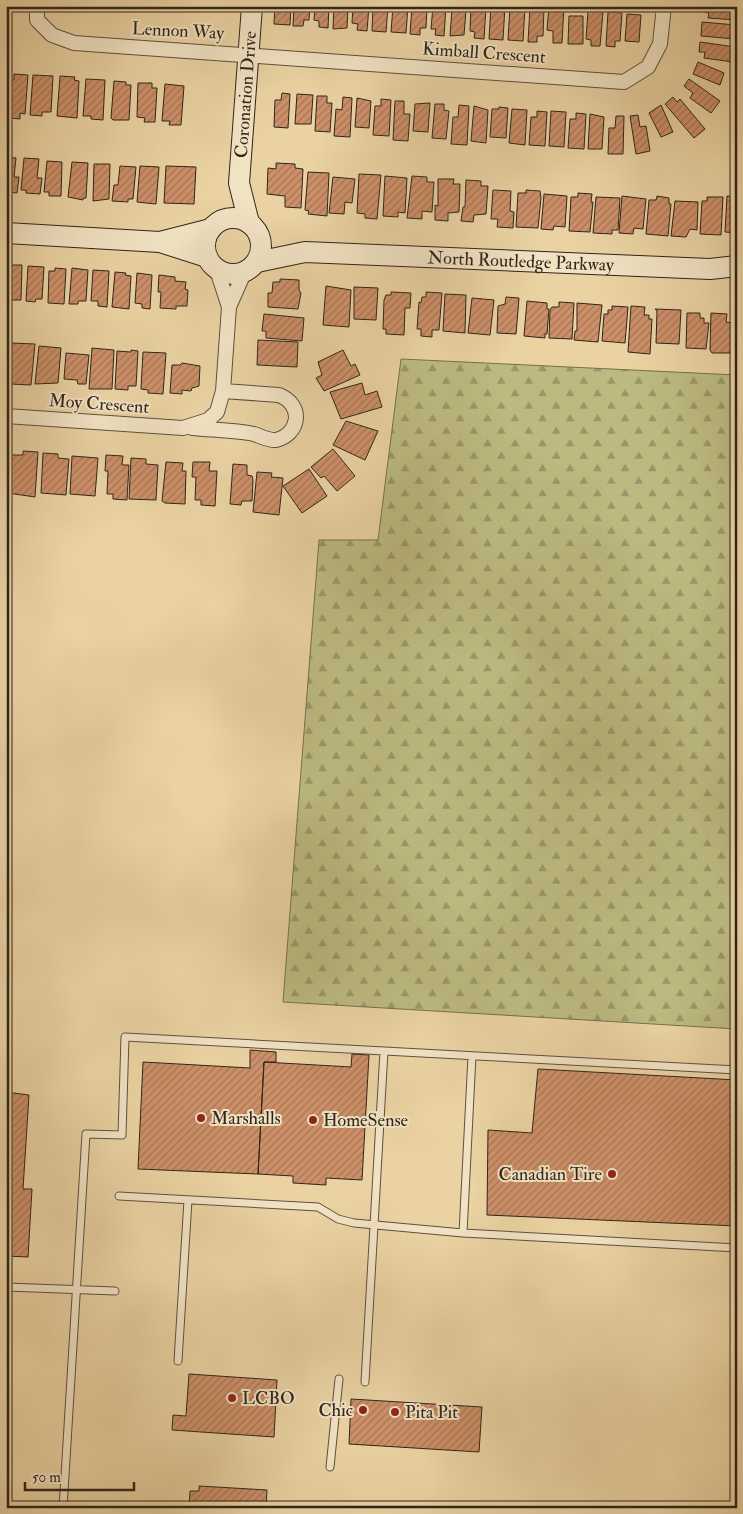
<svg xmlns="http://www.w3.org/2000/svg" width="743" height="1514" font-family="'IM FELL Double Pica',serif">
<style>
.forest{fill:url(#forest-firs);stroke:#76704e}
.building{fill:url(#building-hatch);stroke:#2f251b}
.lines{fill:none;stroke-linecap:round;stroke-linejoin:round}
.lane-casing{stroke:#5e503d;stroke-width:9}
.street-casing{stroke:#5e503d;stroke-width:16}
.secondary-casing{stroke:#2f251b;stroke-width:22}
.lane{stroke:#f1e2c3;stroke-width:7}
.street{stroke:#f1e2c3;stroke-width:14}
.secondary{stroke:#f1e2c3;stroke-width:20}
.poi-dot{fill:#8f2418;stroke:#f1e2c3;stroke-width:2}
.labels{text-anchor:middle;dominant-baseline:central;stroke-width:4;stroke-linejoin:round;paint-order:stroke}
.street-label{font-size:18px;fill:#2f251b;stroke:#f1e2c3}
.poi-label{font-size:18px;fill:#2f251b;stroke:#f1e2c3;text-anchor:start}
</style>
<defs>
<pattern id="forest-firs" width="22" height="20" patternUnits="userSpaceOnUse" patternTransform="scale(1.25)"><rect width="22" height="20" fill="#bcba81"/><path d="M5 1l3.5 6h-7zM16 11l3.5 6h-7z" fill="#999769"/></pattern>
<pattern id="building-hatch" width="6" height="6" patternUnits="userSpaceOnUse" patternTransform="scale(1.25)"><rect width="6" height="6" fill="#cd9069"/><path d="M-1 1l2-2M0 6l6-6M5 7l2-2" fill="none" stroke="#a77556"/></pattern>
</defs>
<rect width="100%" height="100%" fill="#ead2a3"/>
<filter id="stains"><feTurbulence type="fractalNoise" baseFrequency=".004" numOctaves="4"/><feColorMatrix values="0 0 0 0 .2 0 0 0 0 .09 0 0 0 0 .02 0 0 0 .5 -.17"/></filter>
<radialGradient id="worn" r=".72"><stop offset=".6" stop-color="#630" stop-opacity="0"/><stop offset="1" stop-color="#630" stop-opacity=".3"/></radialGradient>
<path class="forest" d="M401,359L737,375V1029L283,1002L319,540H378Z"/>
<path class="building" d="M275,6H291L290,25L274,24Z
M294,6H310L309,20H304L303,26H293Z
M315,6H329L328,28L319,27V21L314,20Z
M334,6H348L347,28L333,29Z
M353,6H369L367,31L357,30L358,24L352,23Z
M373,6H388L386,32L372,31Z
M393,6H408L406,33L391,32Z
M412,6H427L426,28H420V35L410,34Z
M433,6H446L444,36L435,35L436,29H431Z
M471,6H486L484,39L474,38L475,32L470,31Z
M491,6H505L503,40L489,39Z
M510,6L525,7L523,41L508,40Z
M549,6H564L562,43H553V31L547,30Z
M703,6H737V20L708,18L709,13L703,12Z
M530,7L544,8L543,36H537V42H528Z
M452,9L466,10L464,35L450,36Z
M588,11L603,12L600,46H591V40L586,39Z
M608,12L622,13L620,41H615V47L606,46Z
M627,14L641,15L639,42L625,41Z
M569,16H583V44H568Z
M702,22L736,25L735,39L701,36Z
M700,42L735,47L733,62L704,58L705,52H699Z
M698,62L724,73L720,85L693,74Z
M14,74L28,75L25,114L20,113V119L9,118V112H6V83L9,84V80H14Z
M33,75L53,76L51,112H42V116L30,115Z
M60,76L75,77L74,80L79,81L77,118L57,116Z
M86,79L105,80L103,120L91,119V116H83Z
M689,79L720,101L711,113L690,98L693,93L684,86Z
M114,81L126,82V85H131L129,120H113L111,118Z
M138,83H152V88H157L155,122H144L145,118L137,117Z
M165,84L184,86L181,125H169L170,121H162Z
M282,93L290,94L288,128L274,127L275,100H281Z
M297,94L313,95L311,124H295Z
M317,96H327V103H332L330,132L315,131Z
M343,97L352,98L350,137L334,136L336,109L342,110Z
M673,97L677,102L680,99L705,129L694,138L665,104Z
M357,98L371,101L369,128L355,127Z
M381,99L391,100L389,136L373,135L375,106H381Z
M395,101H404V114H410L408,141L393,140Z
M430,103L428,132L413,131L415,104Z
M435,104H444V110L449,111L446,139L432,138Z
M459,105L469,106L467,145L451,144L453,117H458Z
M661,105L673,132L661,137L649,113Z
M474,106L488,110L486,143L471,141Z
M499,107L508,108L506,138L490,137L492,109H499Z
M512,109L527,110L525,145L509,143Z
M537,111L547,112L545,146L529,145L531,117H537Z
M551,111L566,112L564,147L549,146Z
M576,113L586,114L584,149L568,148L570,119H576Z
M590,114L604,117L602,149H588Z
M638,115L640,127L646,126L650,151L636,154L630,116Z
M616,116H624L623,154H608L609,128H615Z
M6,157L16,158L14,177H19L17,193L6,192Z
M24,158L39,159L37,178H42L40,194L26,193V190H21Z
M47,161L62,162L61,196H49V192H44Z
M72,162L88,163L86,198H83V200L68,197Z
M276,163L295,164V168L303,169L301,208L285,207V196L267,194L268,168L276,169Z
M94,164H110L109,199L93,201Z
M120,166L136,167L133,199H128V202L112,201L114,185H118Z
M140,166L159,167L156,204L137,202Z
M166,166L196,167L194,204L164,203Z
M308,172L329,173L327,216L308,214L309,211L305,210Z
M359,174L381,175L377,219L365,218V214L357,213Z
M385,176L407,178L405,213L398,212V217L383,216Z
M412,176L427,177V182H434L432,212L422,211V219L407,218Z
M333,177L355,179L352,203L345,202L344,214L329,213Z
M438,179H454L453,184H460L459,212L448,213V221L435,220V205L438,206Z
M466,180L481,181V186H488L486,214L474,215L473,222L461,221L463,207H465Z
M493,190L511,191L510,211L514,212L513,228L497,227L498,219H491Z
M526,190L540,191L541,198L538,228L516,227L518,193H526Z
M578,193L592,194L591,202H593L590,232L569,231L571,197H578Z
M544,194L567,196L565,227L554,226L553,230L541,229Z
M622,196L646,199L643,229L634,228L633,234L619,233Z
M657,196L669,198V204H671L668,236L646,234L649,200H656Z
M727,196L737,197V233L725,232Z
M596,197L620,198L618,230H612V234L593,233Z
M707,197H723L721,235L700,234L702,201H707Z
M675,201L698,202L697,230L690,229L686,237L671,236Z
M12,265H22L21,300H6V268H12Z
M28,266L44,267L42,299H36L35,302L26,301Z
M55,268L66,269L64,304L48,303L49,271H55Z
M72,268L88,270L86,301H78V304H69Z
M93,270L109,271L107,307L98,306V301H91Z
M115,272L126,273L125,275L131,276L129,309L112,307Z
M137,273L152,275L150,309L142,308V304L135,303Z
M159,275L175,277V281L186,282L185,289L188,290L187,306H176V309L160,308L161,292H158Z
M280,279L299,280V290L301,293L298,309L268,307V293H272L273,282H280Z
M326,286L351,290L349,327L323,325Z
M354,287L378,288L376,320L354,319Z
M391,292L411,293L410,308H405L404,335L386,334V329H383L384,300L386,295H391Z
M426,292L442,293L439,330H432V337L421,336V329H417L419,302L421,303L422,297H426Z
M445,294L466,295L465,333L443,331Z
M506,297L519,298L516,334L497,333L498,306L505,304Z
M472,298L494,300L490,335L468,333Z
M527,301L547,303V309H549L547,334H545V338L524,336Z
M559,302L574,303L572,339L549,338L550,310L552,307H559Z
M577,303L602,305L598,342L574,340L575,331H577Z
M612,306L628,307L625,343L602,341L604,314H608V310H612Z
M631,306L645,307L644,315H649V319H652L650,354L628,352Z
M655,309L681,310L679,344L656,343L657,311Z
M687,313H700V318H704V323H709L706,349L686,348Z
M711,313L727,314L726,322L734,323V353H712L710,350Z
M264,314L304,318L302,341L266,338V331H262Z
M258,340L298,342L297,367L257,365Z
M12,343L35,344L31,385L10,384L8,381Z
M39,346L61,348L58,383L35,384Z
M92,348L114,350L112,389H89Z
M131,350L138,351L136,386H128V390L115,389L117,351L131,352Z
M343,350L351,366L355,364L360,375L324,391L316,378L322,375L318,362Z
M143,352L166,353L163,394L148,393V390L141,389Z
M66,353L89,355L86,384H78L77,380L64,379Z
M182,363L200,366L199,386L192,388L191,391L182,390V394L170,393L172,365H180Z
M362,383L365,395L377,391L382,407L341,419L330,392Z
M346,421L378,431L365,460L333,445Z
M333,449L355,476L337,491L324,476L321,478L311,467Z
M23,451L38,452L35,497L8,493L11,455H23Z
M43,453L58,454V458L69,459L66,495L41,493Z
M106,455L123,456L122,465H129L127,500L113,499V494H107L108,471H105Z
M72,456L98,458L95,496L70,494Z
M131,458L146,459V464L158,465L156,500L129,499Z
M166,462L183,463L182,471H186L185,504L165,503L162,501Z
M193,462H210L209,471H217L215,506L201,505V500H195L196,477H192Z
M233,464L247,465V475L252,476L253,480L252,501H242L241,505L230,504Z
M309,469L327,496L302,513L283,486Z
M257,472L272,473L271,477L283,478L279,515L253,512Z
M250,1050L276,1052V1062H264L258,1174L138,1169L143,1062L250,1068Z
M352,1054L369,1055L362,1180L326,1178V1185L293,1183V1176L258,1174L264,1062L351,1067Z
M538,1069L737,1080V1226L487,1215L488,1130L532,1133Z
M6,1092L29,1095L23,1189H32L28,1257L6,1256Z
M189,1374L277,1380L274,1437L172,1430L173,1415L186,1416Z
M351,1399L482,1407L479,1452L349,1444Z
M199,1486L267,1490L266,1508H189L190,1491H199Z"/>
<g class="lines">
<defs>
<path id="lane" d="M472,1056L463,1233L737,1248
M119,1196L318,1207L338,1219L354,1223L463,1233
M6,1287L115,1291
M178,1361L188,1200
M365,1382L384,1051
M330,1467L339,1379
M63,1508L86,1134L122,1135L125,1037L737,1070"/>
<path id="street" d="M37,6V20L52,35L74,43L624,82L648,67L660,44L664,6
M217,270L229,307
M6,416L183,428L208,420L217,412L223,391L229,307L244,273
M192,428C212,430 234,430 254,434C260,436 270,441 276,440C300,434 304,405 279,395L223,391"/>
<g id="secondary">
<circle cx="233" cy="246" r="28"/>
<path id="s1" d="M249,223L239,183L252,6"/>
<path d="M6,233L160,242L207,257"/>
<path d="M160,242L211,229"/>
<path id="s2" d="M257,262L305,252L710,269L737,266"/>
</g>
</defs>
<use href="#lane" class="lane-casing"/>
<use href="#street" class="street-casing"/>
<use href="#secondary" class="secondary-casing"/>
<use href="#lane" class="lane"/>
<use href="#street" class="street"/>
<use href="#secondary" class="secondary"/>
</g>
<g class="poi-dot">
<circle cx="201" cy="1118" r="5"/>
<circle cx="313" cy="1120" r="5"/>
<circle cx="612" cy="1174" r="5"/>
<circle cx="232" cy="1398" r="5"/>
<circle cx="363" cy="1410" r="5"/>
<circle cx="395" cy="1412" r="5"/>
</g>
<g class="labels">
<g class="street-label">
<text transform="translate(178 31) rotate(3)">Lennon Way</text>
<text transform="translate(484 53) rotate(4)">Kimball Crescent</text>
<text stroke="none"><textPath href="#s1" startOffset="130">Coronation Drive</textPath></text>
<text stroke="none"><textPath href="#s2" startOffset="265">North Routledge Parkway</textPath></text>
<text transform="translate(99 404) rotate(4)">Moy Crescent</text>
</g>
<g class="poi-label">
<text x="211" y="1118">Marshalls</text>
<text x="323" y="1120">HomeSense</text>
<text x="602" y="1174" text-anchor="end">Canadian Tire</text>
<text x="242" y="1398">LCBO</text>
<text x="353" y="1410" text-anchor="end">Chic</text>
<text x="405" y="1412">Pita Pit</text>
</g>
</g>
<rect width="743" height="1514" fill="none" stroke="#ead2a3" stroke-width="25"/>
<rect x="8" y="8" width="728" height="1499" fill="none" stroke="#2f251b" stroke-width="2.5"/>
<rect x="12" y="12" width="718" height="1489" fill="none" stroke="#2f251b"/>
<path d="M25 1482v8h109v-8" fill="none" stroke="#2f251b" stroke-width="2.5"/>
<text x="32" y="1482" font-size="15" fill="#2f251b" stroke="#f1e2c3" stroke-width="4" paint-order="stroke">50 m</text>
<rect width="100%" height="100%" filter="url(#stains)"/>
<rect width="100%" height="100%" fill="url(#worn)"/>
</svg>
